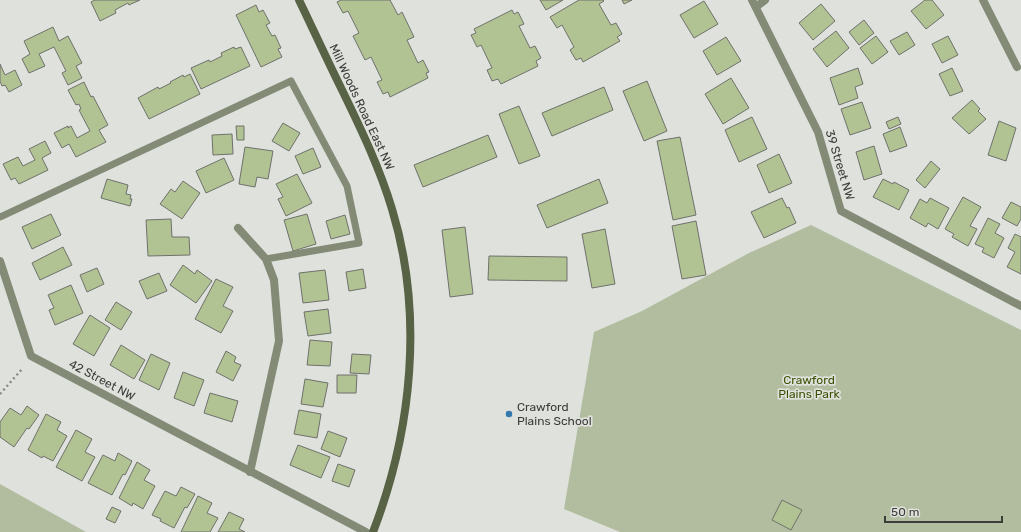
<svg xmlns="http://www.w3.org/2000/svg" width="1021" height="532" font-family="Rubik,sans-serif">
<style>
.green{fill:#b2bd9f}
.building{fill:#b2c393;stroke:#6f716c}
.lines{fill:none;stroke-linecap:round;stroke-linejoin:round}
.path{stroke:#888986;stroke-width:2.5;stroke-dasharray:2 3;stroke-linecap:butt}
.lane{stroke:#838b77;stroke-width:7}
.street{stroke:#838b77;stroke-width:8}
.secondary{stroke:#586245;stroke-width:8}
.poi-dot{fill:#3478ae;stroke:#dfe1dc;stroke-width:1.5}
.labels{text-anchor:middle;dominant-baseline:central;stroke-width:3.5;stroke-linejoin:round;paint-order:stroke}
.street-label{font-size:12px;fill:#3c3c3a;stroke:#dfe1dc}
.park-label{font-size:12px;fill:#3d5002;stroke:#dfe1dc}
.poi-label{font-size:12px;fill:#3c3c3a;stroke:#dfe1dc;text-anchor:start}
</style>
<rect width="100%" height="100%" fill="#dfe1dc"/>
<path class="green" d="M811,225L1021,330V532H620L564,509L594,332L642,311L749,253Z
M0,484L86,532H0Z"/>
<path class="building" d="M95,0H140L129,5L128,3L115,10L116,13L100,21L91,2Z
M341,0H390L398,15L402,12L414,37L407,40L418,63L423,60L429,72L426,73L428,78L390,97L388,92L383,94L377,82L382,80L371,57L365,60L353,36L359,33L348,11L343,13L337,2Z
M540,0H563L546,10Z
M579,0H603L604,1L599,4L611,25L616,23L622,34L617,37L620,41L583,62L581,58L576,60L570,50L574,47L562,25L557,28L550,17Z
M622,0H632L624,4Z
M925,0H932L944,15L926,29L911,11Z
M704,1L718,24L694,38L680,15Z
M821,4L835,21L813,40L799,23Z
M256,5L259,12L263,10L270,23L266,25L272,36L275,35L281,48L278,49L282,57L261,67L236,15Z
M512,10L514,14L518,12L524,24L519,26L530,48L535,46L541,58L536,61L538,66L501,84L498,79L492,81L487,70L492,68L481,45L477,47L471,35L476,33L474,29Z
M864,20L874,33L859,45L849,32Z
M53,27L59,41L68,36L82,63L76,66L82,78L68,85L62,73L66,71L54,47L39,54L45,66L29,73L22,59L30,54L24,41Z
M836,31L849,48L827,67L813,49Z
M907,32L915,45L899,55L890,41Z
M876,36L888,52L872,64L860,48Z
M948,36L958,55L942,63L932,44Z
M726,37L741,61L717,75L703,51Z
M234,47L235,49L241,47L250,66L201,89L191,68L209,60L210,62L222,56L221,53Z
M0,64L5,75L15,70L22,85L9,92L5,85L2,86L0,81Z
M858,68L863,84L855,87L858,98L839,105L830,78Z
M952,68L963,91L950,96L939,74Z
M190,74L200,94L149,119L138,98L158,87L159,89L171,83L170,82L183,75L184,77Z
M731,78L749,108L723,124L705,94Z
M647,81L667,131L644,141L623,91Z
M84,82L91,97L93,96L108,125L99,130L106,142L76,157L69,144L62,148L54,133L68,126V128L71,126L77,138L90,131L79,110L81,109L79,104L76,105L68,90Z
M604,87L613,110L552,136L542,113Z
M972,100L980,109L978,111L986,119L969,134L952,118Z
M862,102L871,128L850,135L841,109Z
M519,106L540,156L519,164L499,114Z
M752,117L767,149L739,162L725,130Z
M898,117L901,124L889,129L886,122Z
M999,121L1016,128L1006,161L988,155Z
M283,123L300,133L289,151L272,141Z
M236,126H244V140H237Z
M900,127L907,146L890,152L883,134Z
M232,134L233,154L213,155L212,135Z
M488,135L497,157L423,187L414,165Z
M680,137L696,215L673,220L657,141Z
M45,141L51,153L42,158L48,170L19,184L15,178L11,180L3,164L18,157L23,166L35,160L29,149Z
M874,146L882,174L864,180L856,152Z
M245,147L273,151L268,179L257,177L255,187L239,184Z
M313,148L321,167L303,174L295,156Z
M779,154L792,183L769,193L757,165Z
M224,158L234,180L206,193L196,171Z
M931,161L940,169L925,188L916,180Z
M297,174L312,203L286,216L278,199L283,197L276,184Z
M107,179L128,185L126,194L131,195L130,199H132L130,206L101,198Z
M599,179L608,203L547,228L537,205Z
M883,179L893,184L894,182L909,190L899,210L873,197Z
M183,181L200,193L182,219L160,204L171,189L175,192Z
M963,197L981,207L970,226L977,229L968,246L952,237L954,234L945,229Z
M782,198L787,208L789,207L796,223L764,238L751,212Z
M930,198L949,208L938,229L928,223L926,227L910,218L920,199L927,203Z
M1011,202L1021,207V219L1017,226L1002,218Z
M51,214L61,235L32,249L22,227Z
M307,214L316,244L293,251L284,220Z
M345,215L350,234L331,239L326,221Z
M988,218L1000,224L995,233L1004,238L994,258L982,252L984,248L975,244Z
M171,219L172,237H189L190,255L148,256L146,220Z
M696,221L706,275L682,279L672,226Z
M465,227L473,294L450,297L442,230Z
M605,229L615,284L592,288L582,234Z
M1015,234L1021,237V274L1007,267L1015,252L1008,248Z
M63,247L72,265L40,280L32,263Z
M489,256L567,257V281L488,280Z
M183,265L195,274L197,270L212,281L196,303L170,285Z
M97,268L104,284L87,292L80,275Z
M363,269L366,288L349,291L346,272Z
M325,270L329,300L303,303L299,273Z
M159,273L167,291L147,299L139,281Z
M216,279L233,287L223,306L233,311L221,333L195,319Z
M71,285L83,313L55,325L49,310L54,308L48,295Z
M116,302L132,312L121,330L105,320Z
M328,309L331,333L308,336L304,312Z
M90,315L110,328L94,356L73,344Z
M310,340L332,342L330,366L307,365Z
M121,345L145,360L134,379L110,365Z
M226,351L236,357L234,362L241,365L233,381L216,372Z
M151,354L170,363L159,390L139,380Z
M352,354L371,355L369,374L350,373Z
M183,372L204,380L194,406L174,398Z
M337,375H357L356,393H337Z
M305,379L328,383L323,407L301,404Z
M210,393L238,401L232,422L204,413Z
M27,406L39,415L29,429L27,428L14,447L0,437V422L10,408L21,415Z
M299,410L321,414L317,438L294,434Z
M46,414L61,422L57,430L67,436L53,461L43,456L42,458L28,450Z
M76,430L92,439L85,452L95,457L82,481L56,467Z
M328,431L347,438L340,457L321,449Z
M298,445L330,457L321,478L290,465Z
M118,453L132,461L125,475L123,474L112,495L88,483L103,455L115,461Z
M137,462L150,470L144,480L155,486L143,509L133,503L132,506L119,498Z
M338,464L355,470L349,487L332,481Z
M181,487L195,494L187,508L185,507L174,528L160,521L161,519L152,515L165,491L176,496Z
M198,496L212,503L207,513L218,518L210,532H181Z
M782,500L802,510L791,530L772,520Z
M112,507L121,511L115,523L106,519Z
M229,512L244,519L239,529L245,532H218Z"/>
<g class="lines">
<path class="path" d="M0,394L23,368"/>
<path class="lane" d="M0,217L291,81L347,186L359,243L266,259"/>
<path class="street" d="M752,0L818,132L841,211L1021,306
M983,0L1017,67
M756,7L765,0
M238,228L266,259L274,280L279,341L250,472
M0,261L31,356L366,532"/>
<path class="secondary" d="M299,0C314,31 328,62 343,92C362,131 380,169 392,209C424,314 412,431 373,532"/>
</g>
<circle class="poi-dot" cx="509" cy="414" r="4"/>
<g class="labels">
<g class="street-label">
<text transform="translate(362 107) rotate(65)">Mill Woods Road East NW</text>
<text transform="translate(840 165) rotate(73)">39 Street NW</text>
<text transform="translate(102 380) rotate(28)">42 Street NW</text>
</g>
<g class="park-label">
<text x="809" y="380">Crawford<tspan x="809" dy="14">Plains Park</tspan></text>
</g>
<g class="poi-label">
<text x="517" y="407">Crawford<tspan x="517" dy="14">Plains School</tspan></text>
</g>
</g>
<path d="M885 516v6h117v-6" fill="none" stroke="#3c3c3a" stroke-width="2"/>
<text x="891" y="516" font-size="12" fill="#3c3c3a" stroke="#dfe1dc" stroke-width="3" paint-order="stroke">50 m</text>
</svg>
